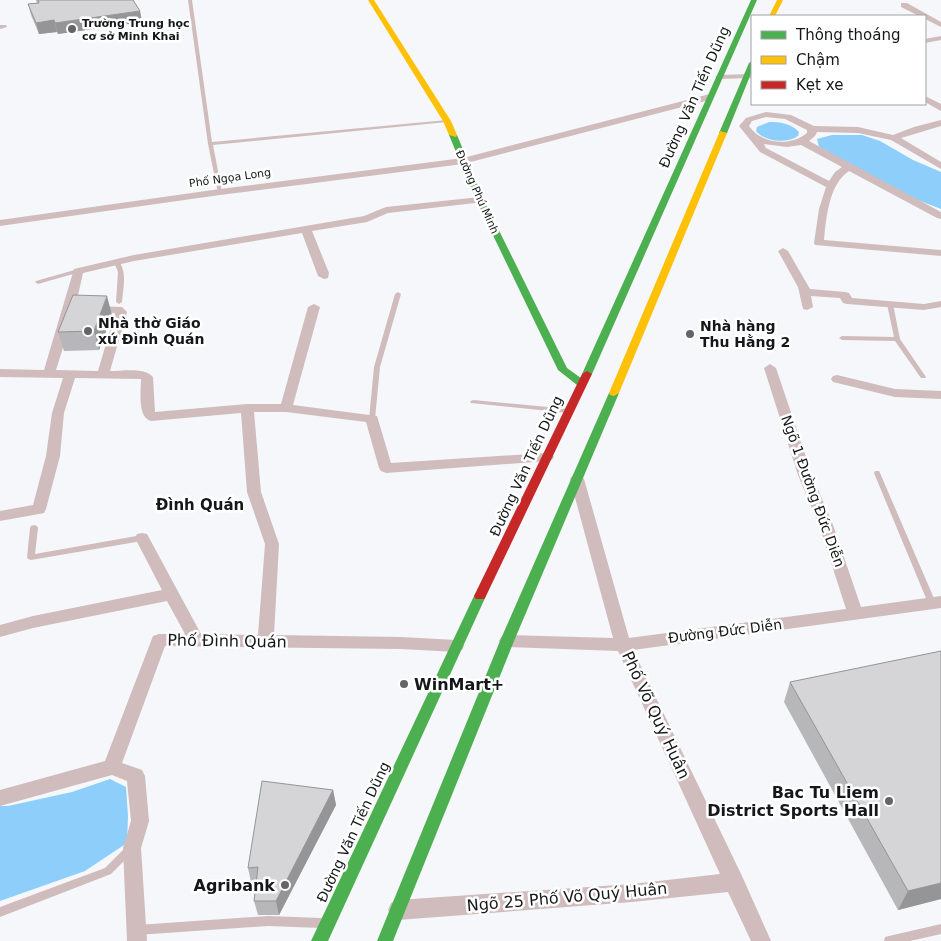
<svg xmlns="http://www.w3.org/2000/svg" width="941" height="941" font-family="'DejaVu Sans',sans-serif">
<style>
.water{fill:#8dcffa}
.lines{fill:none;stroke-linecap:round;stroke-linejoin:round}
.lane{fill:#d0bcbc;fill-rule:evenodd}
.street{fill:#d0bcbc;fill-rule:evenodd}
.fast{fill:#4caf50;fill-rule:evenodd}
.slow{fill:#ffc107;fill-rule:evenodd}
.jam{fill:#c62828;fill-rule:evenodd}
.wall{fill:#b7b6b8}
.shaded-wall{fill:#959496}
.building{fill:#d5d4d6;stroke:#959496}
.poi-dot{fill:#636567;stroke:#fff;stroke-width:2}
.labels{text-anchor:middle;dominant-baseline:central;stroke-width:5;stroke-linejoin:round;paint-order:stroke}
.far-poi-label{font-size:11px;font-weight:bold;fill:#151718;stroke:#fff;text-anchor:start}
.far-street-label{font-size:11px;fill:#151718;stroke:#fff}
.street-label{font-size:14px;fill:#151718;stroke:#fff}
.poi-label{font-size:14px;font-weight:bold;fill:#151718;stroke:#fff;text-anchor:start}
.neighbourhood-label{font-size:15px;font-weight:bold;fill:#151718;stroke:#fff}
.near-street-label{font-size:16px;fill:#151718;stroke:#fff}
.near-poi-label{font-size:16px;font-weight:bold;fill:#151718;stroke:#fff;text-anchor:end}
</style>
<rect width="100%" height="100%" fill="#f5f7fa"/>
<path class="water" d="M769,122C780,122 791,123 799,132L798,136C786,144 765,142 756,131L757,127Z
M832,135H862L880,141L913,160L941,172V209L915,199L819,147L817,139Z
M110,779L126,787L128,816L127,843L85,871L0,901V806H8L72,792Z"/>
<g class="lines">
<path class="lane" d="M188,0H192L212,142L447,120L449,121L447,122L213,145L222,192L218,193L208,144Z
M117,260C128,269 123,289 122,302L119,304L116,302L118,272L114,262Z
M78,269L80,270V272L38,284L35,282L36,281Z
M398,292L401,294L380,367L375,419L372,421L369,419L374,367L395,294Z
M890,302L893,304L900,339L926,377L925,378H921L895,341L842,340L839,338L842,336L894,337L887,304Z
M473,400L569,409L572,411L569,413L471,403L470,402L471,401Z
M875,471H879L880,473L936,603L935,605L932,606L929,605L928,603L874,473Z
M34,525L37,526L38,528L35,554L142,535L145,536L146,538L145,540L142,541L31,560L28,559L27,557L30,528L31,526Z
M129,846L132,847L134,850L132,853L111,874L0,917V907L105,868L126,847Z
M268,916L321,918L325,920L326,923L325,926L321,928L268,926L137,935L133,933L132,930L133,927L137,925Z
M941,924V934L910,941H884L885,937L889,936Z"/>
<path class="street" d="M901,3H907L941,22V27L925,19V16H919L901,7Z
M0,25H6L7,27L0,29Z
M941,36V40L925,43V39Z
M752,74V78L719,79L715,77L719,75Z
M710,94L713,95V99L463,164L220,195L0,226V220L220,189L463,158Z
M925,96L941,104V111L925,102Z
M766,112L791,115L814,126L858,127L893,135L914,127L941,120V126L901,138L941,162V169L891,140L858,133L817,132L815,136L809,141L941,212V219L937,218L849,171C829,184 826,218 824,240L941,250V256L815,245L814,243L819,209L826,187L760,152L739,126L746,118ZM766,117L785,119L807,130V133C791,147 761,144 749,126L752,121ZM764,144L787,147L801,145L842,167L835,172L829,181L766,148Z
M480,197L485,200L484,202L388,213L367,222L312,231L329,273L328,278L324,279L318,276L302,233L134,261L83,273L75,309L56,370L98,371L115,313L92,312L86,309L92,306L122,307L127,312L110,371C123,371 145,367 153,377L155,412L247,404H281L308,307L314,304L320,307L293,405L377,416L391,463L547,453L552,454L554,457L552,460L547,461L386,473L381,471L379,468L366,422L286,412H254L261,492L279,544L274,635L401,637L456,640L462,642L464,646L462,650L456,652L401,649L165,646L122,763L142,770L145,776L149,821L141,848L147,941H127L123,848L131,821L127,781L112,775L0,806V790L105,761L153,636L159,634H185L167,601L33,628L0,637V625L33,616L162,590L135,538L137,534L142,533L147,534L201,634L258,635L265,544L247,492L241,413L151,421C137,417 141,391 141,379L75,378L64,413L60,456L46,509L44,513L39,514L0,521V511L33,505L46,456L52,413L63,378L0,377V369L44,370L74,269L134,255L364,216L386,207Z
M783,248L788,251L810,289L845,292L849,293L852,298L924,304L941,301V307L924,310L847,304L843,303L840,298L811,296L813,307L807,310L803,309L798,287L778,251Z
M770,364L776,368L812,475L833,525L861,607L941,596V608L633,650L742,876L771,941H751L728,892L632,902L398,920L391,917L388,910L391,903L398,900L632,884L720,874L618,651L507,647L501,645L499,641L501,637L507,635L613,638L570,479L572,476H582L584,479L629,638L846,609L819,525L798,475L764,368Z
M837,375L895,389L941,391V399L895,397L833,382L831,379L833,376Z"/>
<path class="fast" d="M751,0H757L592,374L587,377L583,376L582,374Z
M752,61V71L727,133L720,135L719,133L749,63Z
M450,133L457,135L484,200L567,368L585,381L586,383L585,385H577L558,370L476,200L449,135Z
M614,390L619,393L514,641L393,941H377L500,641L609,393Z
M480,591L484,593L486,596L328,941H311L474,596L476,593Z"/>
<path class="slow" d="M368,0H374L451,121L457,135L456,137L449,135L443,121Z
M777,0H783L775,16H769Z
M720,131L727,133L619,393L614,396L610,395L609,393Z"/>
<path class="jam" d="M587,371L592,374L486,596L484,599H476L474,596L582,374Z"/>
</g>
<path class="wall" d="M36,0H133L140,11L142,22L58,34L57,32L39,34L31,15L28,4L37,3Z
M112,315L99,350L64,351L58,332Z
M790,682L941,899L898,910L784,702Z
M333,790L336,805L279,915H258L254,901L257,882H251L248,868Z"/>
<path class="shaded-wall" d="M140,11L142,22L58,34L55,23Z
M54,20L57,32L39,34L36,23Z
M107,296L112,315L99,350L94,331Z
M333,790L336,805L279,915L276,901Z
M941,883V899L898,910L908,891Z"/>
<path class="building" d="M38,0H133L140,11L55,23L54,20L36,23L28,4L39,3Z
M73,295L107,296L94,331L58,332Z
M941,651V883L908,891L790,682Z
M262,781L333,790L276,901H254L258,867L248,868Z"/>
<g class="poi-dot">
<circle cx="72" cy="29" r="5"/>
<circle cx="88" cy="331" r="5"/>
<circle cx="690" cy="334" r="5"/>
<circle cx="404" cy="684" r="5"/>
<circle cx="889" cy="801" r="5"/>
<circle cx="285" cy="885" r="5"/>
</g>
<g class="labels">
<g class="far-poi-label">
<text x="82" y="23">Trường Trung học<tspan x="82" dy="13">cơ sở Minh Khai</tspan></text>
</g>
<g class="far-street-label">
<text transform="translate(230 178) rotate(-8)">Phố Ngọa Long</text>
<text transform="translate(477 192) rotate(66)">Đường Phú Minh</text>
</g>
<g class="street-label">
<text transform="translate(694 97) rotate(-66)">Đường Văn Tiến Dũng</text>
<text transform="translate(526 466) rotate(-65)">Đường Văn Tiến Dũng</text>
<text transform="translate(813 491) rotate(70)">Ngõ 1 Đường Đức Diễn</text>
<text transform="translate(725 631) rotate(-7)">Đường Đức Diễn</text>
<text transform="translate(353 832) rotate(-65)">Đường Văn Tiến Dũng</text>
</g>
<g class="poi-label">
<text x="98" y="323">Nhà thờ Giáo<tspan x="98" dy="16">xứ Đình Quán</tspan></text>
<text x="700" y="326">Nhà hàng<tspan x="700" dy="16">Thu Hằng 2</tspan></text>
</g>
<g class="neighbourhood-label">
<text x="200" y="505">Đình Quán</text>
</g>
<g class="near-street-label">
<text transform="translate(227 641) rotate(1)">Phố Đình Quán</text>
<text transform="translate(656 715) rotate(65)">Phố Võ Quý Huân</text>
<text transform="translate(567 897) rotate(-5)">Ngõ 25 Phố Võ Quý Huân</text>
</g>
<g class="near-poi-label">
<text x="414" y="684" text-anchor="start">WinMart+</text>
<text x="879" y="792">Bac Tu Liem<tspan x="879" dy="18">District Sports Hall</tspan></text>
<text x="275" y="885">Agribank</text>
</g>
</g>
<rect x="751" y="15" width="175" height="90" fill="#ffffff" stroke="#a1a2a3"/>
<rect x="761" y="31" width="25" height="8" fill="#4caf50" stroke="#a1a2a3"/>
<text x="796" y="40" font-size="15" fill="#151718">Thông thoáng</text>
<rect x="761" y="56" width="25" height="8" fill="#ffc107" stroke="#a1a2a3"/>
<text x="796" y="65" font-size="15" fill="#151718">Chậm</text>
<rect x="761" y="81" width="25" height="8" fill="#c62828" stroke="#a1a2a3"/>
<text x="796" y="90" font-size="15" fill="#151718">Kẹt xe</text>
</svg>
